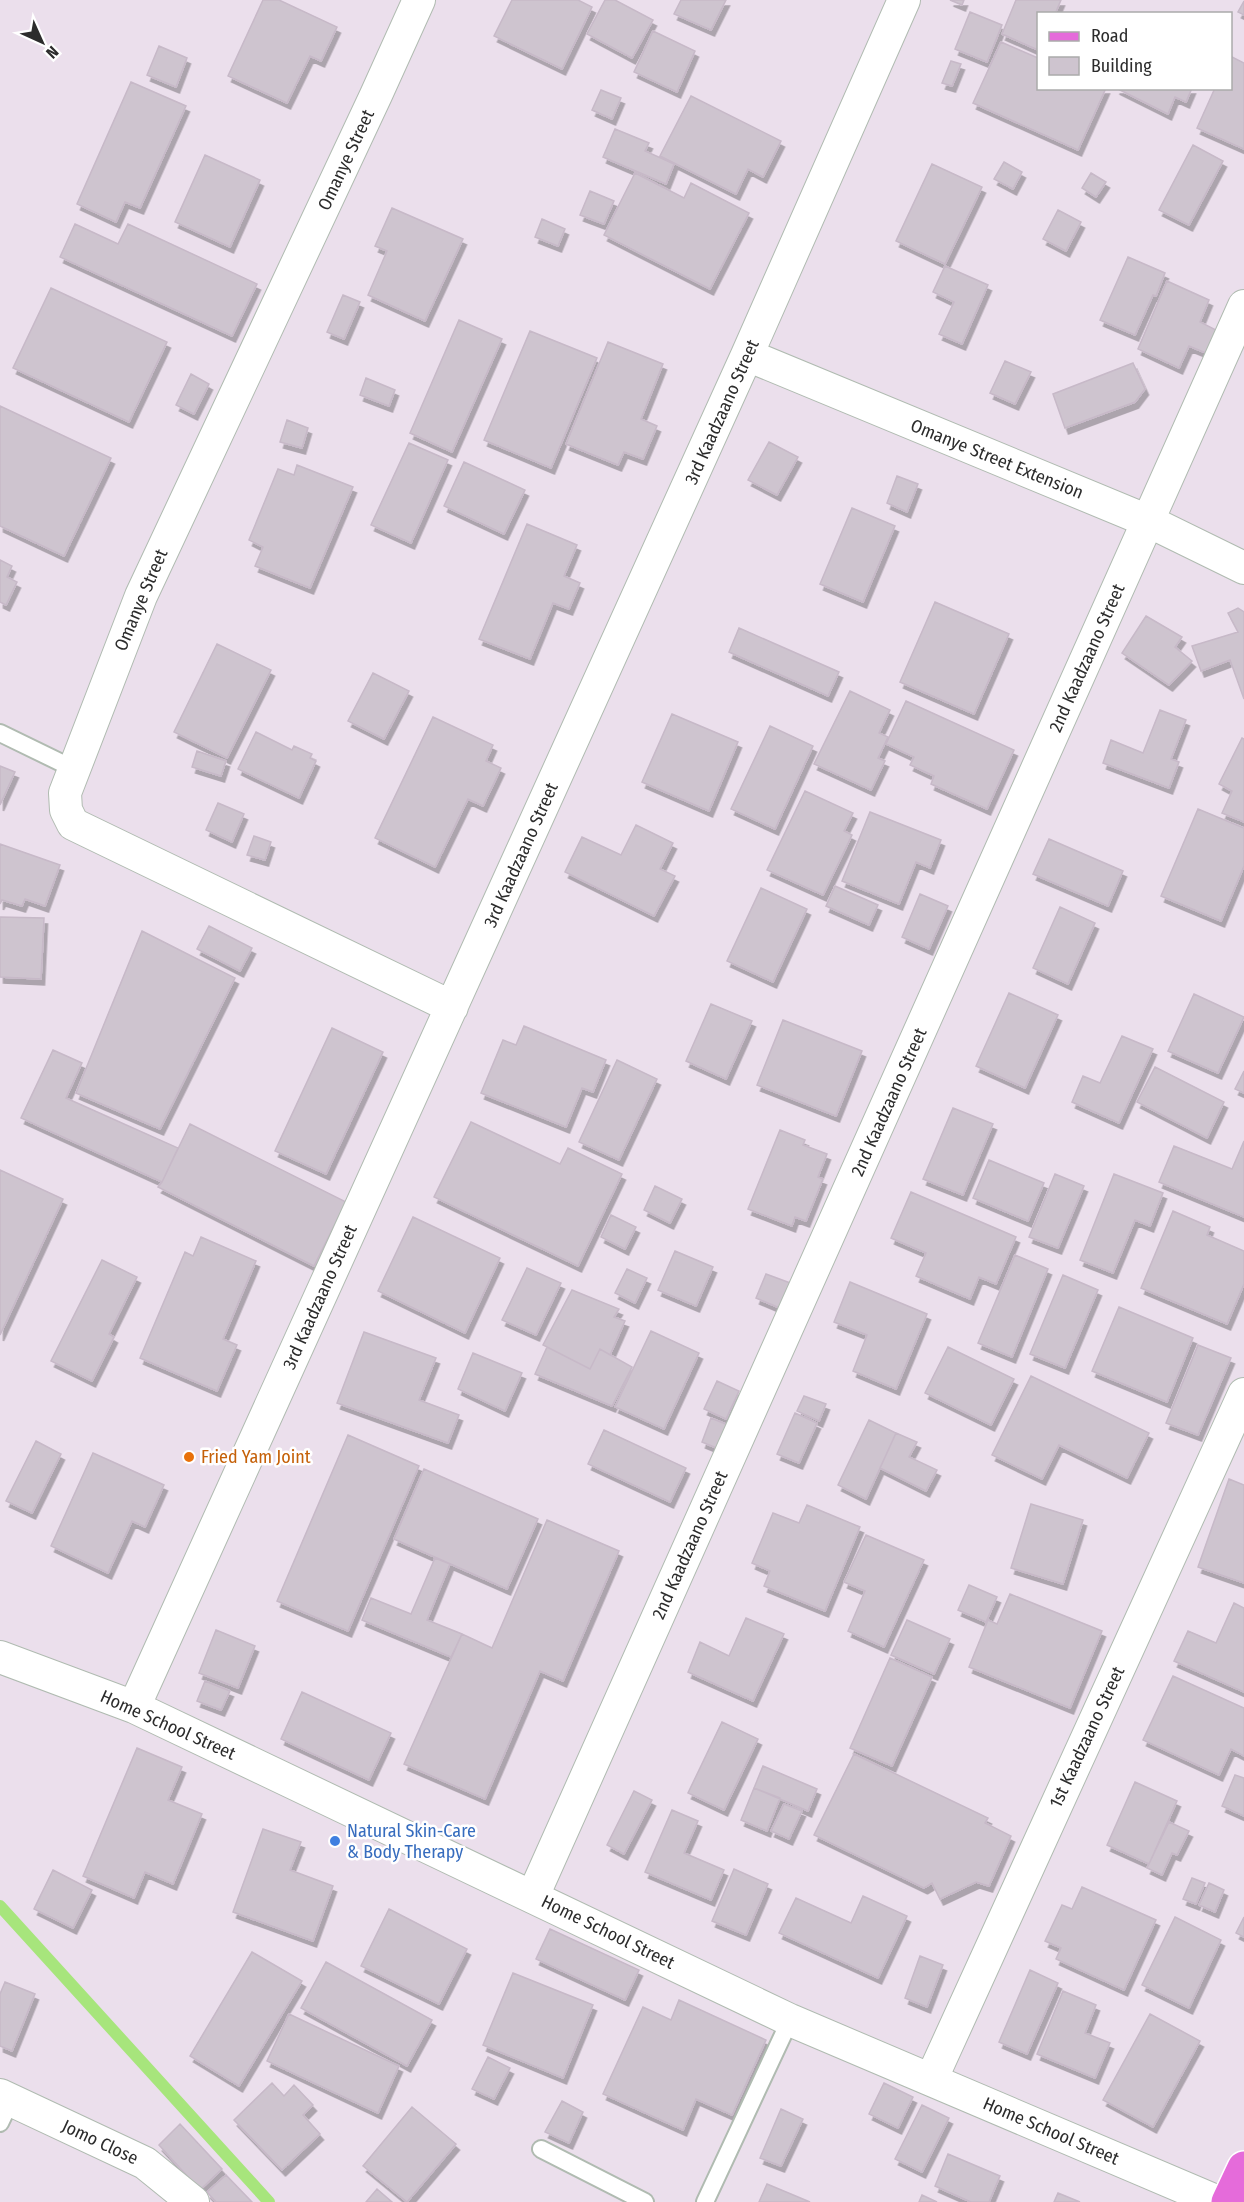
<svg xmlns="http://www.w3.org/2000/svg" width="1244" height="2202" font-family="'Fira Sans Condensed',sans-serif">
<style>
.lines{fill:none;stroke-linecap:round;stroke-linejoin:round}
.stream{stroke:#a7e57c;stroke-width:12}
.building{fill:#cec4cf;stroke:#c7b9c8;stroke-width:1.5;filter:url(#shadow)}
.service-casing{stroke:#b0bbb1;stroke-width:20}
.minor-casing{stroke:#b0bbb1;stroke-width:34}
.primary-casing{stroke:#fff;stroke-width:36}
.service{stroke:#fff;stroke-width:16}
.minor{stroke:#fff;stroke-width:32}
.primary{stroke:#e56bda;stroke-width:33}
.food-dot{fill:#e8710a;stroke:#fff;stroke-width:2}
.shop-dot{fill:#3f7fe0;stroke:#fff;stroke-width:2}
.labels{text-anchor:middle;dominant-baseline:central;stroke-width:5;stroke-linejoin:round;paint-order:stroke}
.street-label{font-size:18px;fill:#2c2c2c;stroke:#fff}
.food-label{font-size:18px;fill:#c56008;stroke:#fff;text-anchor:start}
.shop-label{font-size:18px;fill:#366cbe;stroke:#fff;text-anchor:start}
</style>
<defs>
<filter id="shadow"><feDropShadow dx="3.5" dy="6" stdDeviation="0" flood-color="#0004"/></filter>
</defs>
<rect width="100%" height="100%" fill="#ebdfec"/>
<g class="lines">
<path class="stream" d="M0,1906L269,2202"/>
</g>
<path class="building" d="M263,0H279L337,27L321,61L310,56L287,103L228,76Z
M512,0H578L592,7L562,69L494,36Z
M605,0H615L653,20L632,58L587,34Z
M681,0H726L711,30L674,14Z
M950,0H964L962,5Z
M1016,0H1061L1055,14H1038V50L1002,34Z
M1244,1V15L1238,12Z
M970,12L1002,25L987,62L955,49Z
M653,31L695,51L677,92L634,72Z
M1001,42L1038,58V88H1106L1078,150L973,103Z
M159,46L187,58L176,87L147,75Z
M1230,56L1244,63V149L1197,128L1215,88H1230Z
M951,61L961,64L952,86L942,83Z
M131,82L186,106L140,208L125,202L116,222L77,204Z
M1116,88H1192L1186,102L1175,97L1168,114Z
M601,90L621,98L612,119L592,110Z
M691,96L781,141L763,177L748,169L736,194L660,156Z
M615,129L649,143L645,151L674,164L666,184L603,157Z
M1193,145L1223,161L1189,225L1159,210Z
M205,155L260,180L230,247L175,222Z
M1004,162L1022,172L1013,189L994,179Z
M932,164L982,187L945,264L896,241Z
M635,173L684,198L691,183L749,213L710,289L604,235Z
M1091,173L1106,182L1096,197L1082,188Z
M590,191L614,201L604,224L580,215Z
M392,208L463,239L425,321L368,295L387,251L375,246Z
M1058,210L1081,222L1066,251L1043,239Z
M542,219L565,229L558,246L535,237Z
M75,224L118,244L128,224L257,284L232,336L60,257Z
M1128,257L1165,273L1156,296L1153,295L1135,335L1100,320Z
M945,266L988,285L962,344L939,334L954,302L933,292Z
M1167,281L1209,300L1200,322L1216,330L1206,353L1189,346L1179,368L1138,349Z
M51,288L167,342L129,422L13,368Z
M343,295L360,302L344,339L327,332Z
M459,320L502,339L452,452L410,433Z
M530,331L597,358L551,468L484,440Z
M608,342L663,364L641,419L657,426L643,459L624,452L618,465L566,444Z
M1005,361L1031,372L1015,404L990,393Z
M1133,363L1145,389L1135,402L1065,428L1053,394Z
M191,374L209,384L194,414L176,405Z
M366,378L395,390L389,406L360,395Z
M0,406L111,458L64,556L0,526Z
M287,420L308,428L302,448L280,442Z
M769,442L798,457L777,495L748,480Z
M409,443L448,460L411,543L371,525Z
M464,462L525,490L504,534L444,506Z
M297,465L353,487L310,588L255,566L263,547L249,540L278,469L294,475Z
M897,476L918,484L907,512L887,503Z
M852,508L895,526L863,602L820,584Z
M527,524L577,545L564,576L580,583L569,609L553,603L530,659L479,639Z
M0,560L12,566L7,577L17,582L6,605L0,602Z
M935,602L1009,634L974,714L900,682Z
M1238,608L1244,612V699L1230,660L1201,671L1192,646L1238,632L1228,613Z
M1146,616L1182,637L1175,647L1192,661L1169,685L1122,653Z
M739,628L839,672L828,696L729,652Z
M217,644L271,670L227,758L174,732Z
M373,673L409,691L384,739L348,721Z
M850,691L890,710L879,733L888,737L878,758L885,761L871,790L814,764Z
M906,701L1014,750L987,809L931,784L934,776L910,765L914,757L886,744Z
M1160,710L1186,720L1171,759L1179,762L1169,788L1103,763L1111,740L1143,753Z
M672,714L738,742L709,811L642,782Z
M433,717L493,745L486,761L501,768L483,806L468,799L435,867L375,838Z
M770,726L813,746L775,829L731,809Z
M256,732L292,750L294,746L312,754L310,758L316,761L299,798L238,769Z
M1242,738L1244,739V822L1222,813L1232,791L1219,784Z
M197,751L226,761L221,776L192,767Z
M0,766L15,772L0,805Z
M805,791L853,813L844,831L852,835L823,895L767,870Z
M218,803L244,814L232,842L206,830Z
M1198,809L1244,828V866L1221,921L1161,896Z
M870,812L941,840L930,868L916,862L899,904L842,881Z
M636,825L673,843L660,869L675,876L654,916L565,872L582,837L621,855Z
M254,836L271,842L265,860L247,855Z
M1049,839L1123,871L1108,906L1033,874Z
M0,844L60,865L45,906L25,899L22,906L2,900L0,904Z
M835,886L878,905L869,925L826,906Z
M761,888L807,909L773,982L727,961Z
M920,894L948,906L929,949L902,937Z
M1060,907L1095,923L1068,984L1033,968Z
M0,917L44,918L41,979L0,977Z
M209,926L252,948L240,971L197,949Z
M142,931L235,978L160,1129L76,1093Z
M1009,993L1058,1015L1025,1088L976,1066Z
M1194,994L1244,1017L1218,1073L1168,1051Z
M711,1004L752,1021L726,1079L686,1061Z
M783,1020L862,1051L836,1116L757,1085Z
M524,1026L606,1060L593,1092L582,1088L566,1127L481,1093L503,1040L516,1045Z
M332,1028L383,1052L326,1174L275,1151Z
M1122,1036L1153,1049L1119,1123L1072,1102L1083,1076L1100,1083Z
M53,1050L82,1063L66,1098L178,1148L162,1182L21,1118Z
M617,1060L657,1079L619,1160L579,1142Z
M1155,1067L1224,1102L1207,1138L1137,1102Z
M1244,1071V1093L1235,1089Z
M953,1108L993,1124L963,1195L923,1179Z
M471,1122L560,1164L568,1148L622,1174L578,1266L434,1197Z
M190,1124L346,1202L314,1266L158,1187L162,1182Z
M780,1130L805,1140L803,1145L827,1154L818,1177L823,1179L806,1221L795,1217L792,1226L748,1209Z
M1244,1141V1217L1159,1182L1174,1146L1232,1169Z
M989,1160L1044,1183L1028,1221L973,1198Z
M0,1170L63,1199L0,1335Z
M1055,1174L1084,1186L1058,1248L1029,1237Z
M1114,1174L1163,1193L1150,1226L1135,1220L1113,1273L1080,1260Z
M655,1186L682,1199L670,1223L644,1210Z
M911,1192L1016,1237L996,1284L979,1277L970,1299L916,1276L926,1253L891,1238Z
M1173,1211L1210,1227L1207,1235L1244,1251V1284L1227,1324L1141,1288Z
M611,1215L636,1227L625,1249L601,1237Z
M413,1217L500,1258L465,1333L378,1291Z
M201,1237L256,1261L223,1339L237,1345L217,1391L140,1358L185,1252L193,1256Z
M675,1251L713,1267L696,1306L658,1290Z
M1015,1255L1048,1269L1012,1357L978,1343Z
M102,1260L137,1277L109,1334L114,1337L92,1381L51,1361Z
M527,1268L561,1283L536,1335L502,1320Z
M627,1269L647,1278L635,1303L615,1293Z
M766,1274L793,1284L782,1309L756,1298Z
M1063,1275L1098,1290L1065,1368L1030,1354Z
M850,1282L927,1314L896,1389L853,1371L867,1335L834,1322Z
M572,1290L619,1309L614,1317L625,1321L610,1355L600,1349L590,1369L543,1345Z
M1119,1307L1193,1338L1167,1402L1092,1371Z
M651,1331L699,1353L664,1429L615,1407Z
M364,1332L436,1358L419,1400L459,1415L448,1443L337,1403Z
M1198,1345L1231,1358L1198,1435L1166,1423Z
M547,1347L590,1369L600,1349L632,1367L612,1406L535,1374Z
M948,1347L1014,1379L991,1425L925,1393Z
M473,1353L522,1373L505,1411L458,1389Z
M1031,1376L1149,1433L1127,1478L1059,1445L1042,1479L992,1455Z
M717,1381L739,1391L726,1419L704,1409Z
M804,1396L826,1404L819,1421L797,1411Z
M795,1413L817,1423L799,1463L777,1454Z
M711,1418L728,1425L719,1449L702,1442Z
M869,1420L896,1433L866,1499L838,1485Z
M604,1430L686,1468L670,1502L588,1464Z
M896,1433L917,1442L909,1457L937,1470L926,1491L880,1468Z
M348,1435L419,1466L348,1631L277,1601Z
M36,1441L61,1454L32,1513L6,1501Z
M93,1453L164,1485L145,1527L132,1521L108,1573L51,1546Z
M424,1469L538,1519L507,1589L394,1539Z
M1229,1479L1244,1485V1583L1198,1567Z
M1031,1504L1083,1520L1063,1584L1011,1568Z
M807,1505L860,1527L825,1611L764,1586L770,1571L752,1563L773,1513L799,1523Z
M547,1520L619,1551L563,1681L540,1671L485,1799L404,1764L462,1634L492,1648Z
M866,1535L924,1560L884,1647L848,1631L865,1591L844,1582Z
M435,1558L450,1564L427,1620L462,1634L451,1657L362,1620L371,1598L411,1614Z
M969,1585L997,1597L986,1622L958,1610Z
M1010,1594L1102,1631L1070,1708L969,1667L988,1620L997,1624Z
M1234,1603L1244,1608V1692L1174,1661L1188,1631L1216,1643Z
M746,1618L784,1634L753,1701L688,1672L700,1642L729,1656Z
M907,1620L950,1639L934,1674L891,1655Z
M216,1630L255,1646L238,1688L199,1673Z
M890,1658L932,1677L892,1766L850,1748Z
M1173,1676L1244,1708V1756L1231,1749L1219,1775L1143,1740Z
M205,1681L230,1691L221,1710L197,1701Z
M302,1692L391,1733L369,1780L281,1739Z
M722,1722L758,1739L724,1810L688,1793Z
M137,1748L182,1767L168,1800L202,1814L173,1884L145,1872L134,1898L83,1876Z
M854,1754L988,1818L985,1823L1011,1836L989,1886L976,1882L940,1899L932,1883L924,1888L814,1835Z
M763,1766L817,1789L808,1811L754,1788Z
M1235,1775L1244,1778V1816L1222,1806Z
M1135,1782L1177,1801L1149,1864L1107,1845Z
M754,1788L780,1798L767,1831L741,1820Z
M634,1791L652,1800L624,1854L607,1845Z
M784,1804L802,1811L789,1839L771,1831Z
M672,1810L698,1821L684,1853L724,1870L711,1900L645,1872Z
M1169,1822L1189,1831L1177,1855L1172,1853L1162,1875L1147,1868Z
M263,1829L301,1842L290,1870L333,1886L313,1941L233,1912Z
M734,1869L768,1884L746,1935L712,1921Z
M53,1870L92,1890L73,1928L34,1909Z
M1192,1878L1205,1883L1196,1904L1183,1899Z
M1209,1883L1224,1890L1215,1912L1199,1905Z
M1082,1887L1156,1920L1124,1990L1056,1959L1061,1948L1045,1941L1062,1905L1072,1909Z
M863,1896L907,1916L878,1978L779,1933L796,1898L851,1923Z
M389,1909L467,1949L439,2004L361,1966Z
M1175,1917L1221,1940L1189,2008L1142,1985Z
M1244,1917V1937L1236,1933Z
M550,1929L639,1970L625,2000L536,1959Z
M252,1952L302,1981L239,2086L190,2056Z
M920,1956L943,1965L927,2007L905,1998Z
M326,1962L432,2020L407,2066L301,2008Z
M1030,1970L1058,1983L1027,2054L999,2042Z
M513,1973L593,2005L563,2078L483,2045Z
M5,1982L35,1994L12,2051L0,2046V1994Z
M1063,1991L1096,2005L1085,2033L1110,2043L1095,2078L1037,2054Z
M679,2000L766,2040L732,2115L696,2099L683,2130L603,2094L643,2007L671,2020Z
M289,2014L399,2066L378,2113L267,2061Z
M1150,2014L1200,2041L1153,2127L1103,2100Z
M488,2057L510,2068L494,2099L472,2089Z
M272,2083L284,2096L294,2085L313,2105L303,2115L320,2134L282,2170L234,2120Z
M884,2083L913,2097L898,2128L869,2114Z
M562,2101L583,2112L569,2143L545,2132Z
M922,2105L949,2118L922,2172L895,2159Z
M412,2107L456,2144L407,2202L363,2166Z
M781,2109L803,2119L781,2166L760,2158Z
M180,2124L222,2169L200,2190L159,2145Z
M948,2154L1000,2176L989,2202H971L935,2186Z
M226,2175L252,2202H216L207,2192Z
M767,2184L810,2202H759Z
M377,2189L392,2202H366Z
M1058,2193L1080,2202H1054Z
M922,2195L937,2202H919Z"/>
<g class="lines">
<defs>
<path id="service" d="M0,733L74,769
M0,2123L11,2100
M541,2149L645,2202
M705,2202L790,2020"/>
<path id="minor" d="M419,0L376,95L141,596L65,793L66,810L73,824L452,1007
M747,355L1148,521L1244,568
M0,1657L134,1707L790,2020L1218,2202
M134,1707L747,355L904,0
M533,1896L1244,306
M931,2080L1244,1394
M0,2095L145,2163L193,2202"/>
<path id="primary" d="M1228,2202L1244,2168"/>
</defs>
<use href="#service" class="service-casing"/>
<use href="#minor" class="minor-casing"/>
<use href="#primary" class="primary-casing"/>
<use href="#service" class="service"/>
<use href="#minor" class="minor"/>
<use href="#primary" class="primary"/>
</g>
<circle class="food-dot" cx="189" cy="1457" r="6"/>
<circle class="shop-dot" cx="335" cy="1841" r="6"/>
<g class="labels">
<g class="street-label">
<text transform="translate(346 160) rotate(-65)">Omanye Street</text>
<text transform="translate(722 412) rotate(-66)">3rd Kaadzaano Street</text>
<text transform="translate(997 459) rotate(22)">Omanye Street Extension</text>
<text transform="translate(141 600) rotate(-67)">Omanye Street</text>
<text transform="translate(1087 658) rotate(-66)">2nd Kaadzaano Street</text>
<text transform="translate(521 855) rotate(-66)">3rd Kaadzaano Street</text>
<text transform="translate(889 1102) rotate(-66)">2nd Kaadzaano Street</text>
<text transform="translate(320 1297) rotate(-66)">3rd Kaadzaano Street</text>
<text transform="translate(690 1545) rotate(-66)">2nd Kaadzaano Street</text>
<text transform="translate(168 1725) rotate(24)">Home School Street</text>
<text transform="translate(1087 1737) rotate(-65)">1st Kaadzaano Street</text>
<text transform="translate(608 1932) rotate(26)">Home School Street</text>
<text transform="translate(1051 2131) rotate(23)">Home School Street</text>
<text transform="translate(100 2142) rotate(25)">Jomo Close</text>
</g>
<g class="food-label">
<text x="201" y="1457">Fried Yam Joint</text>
</g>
<g class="shop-label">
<text x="347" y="1831">Natural Skin-Care<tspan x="347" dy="21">&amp; Body Therapy</tspan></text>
</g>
</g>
<rect x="1037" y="12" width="195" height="78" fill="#ffffff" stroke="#ababab" stroke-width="1.5"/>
<rect x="1049" y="32" width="30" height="9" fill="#e56bda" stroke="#ababab" stroke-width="1.5"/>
<text x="1091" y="42" font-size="18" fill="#2c2c2c">Road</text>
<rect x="1049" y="57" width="30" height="18" fill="#cec4cf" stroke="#ababab" stroke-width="1.5"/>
<text x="1091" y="72" font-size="18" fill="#2c2c2c">Building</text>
<g transform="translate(42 42) rotate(135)" stroke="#ffffff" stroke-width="4.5" paint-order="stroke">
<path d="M0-4.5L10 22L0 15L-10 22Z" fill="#2c2c2c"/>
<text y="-9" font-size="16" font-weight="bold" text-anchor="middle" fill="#2c2c2c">N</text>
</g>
</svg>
